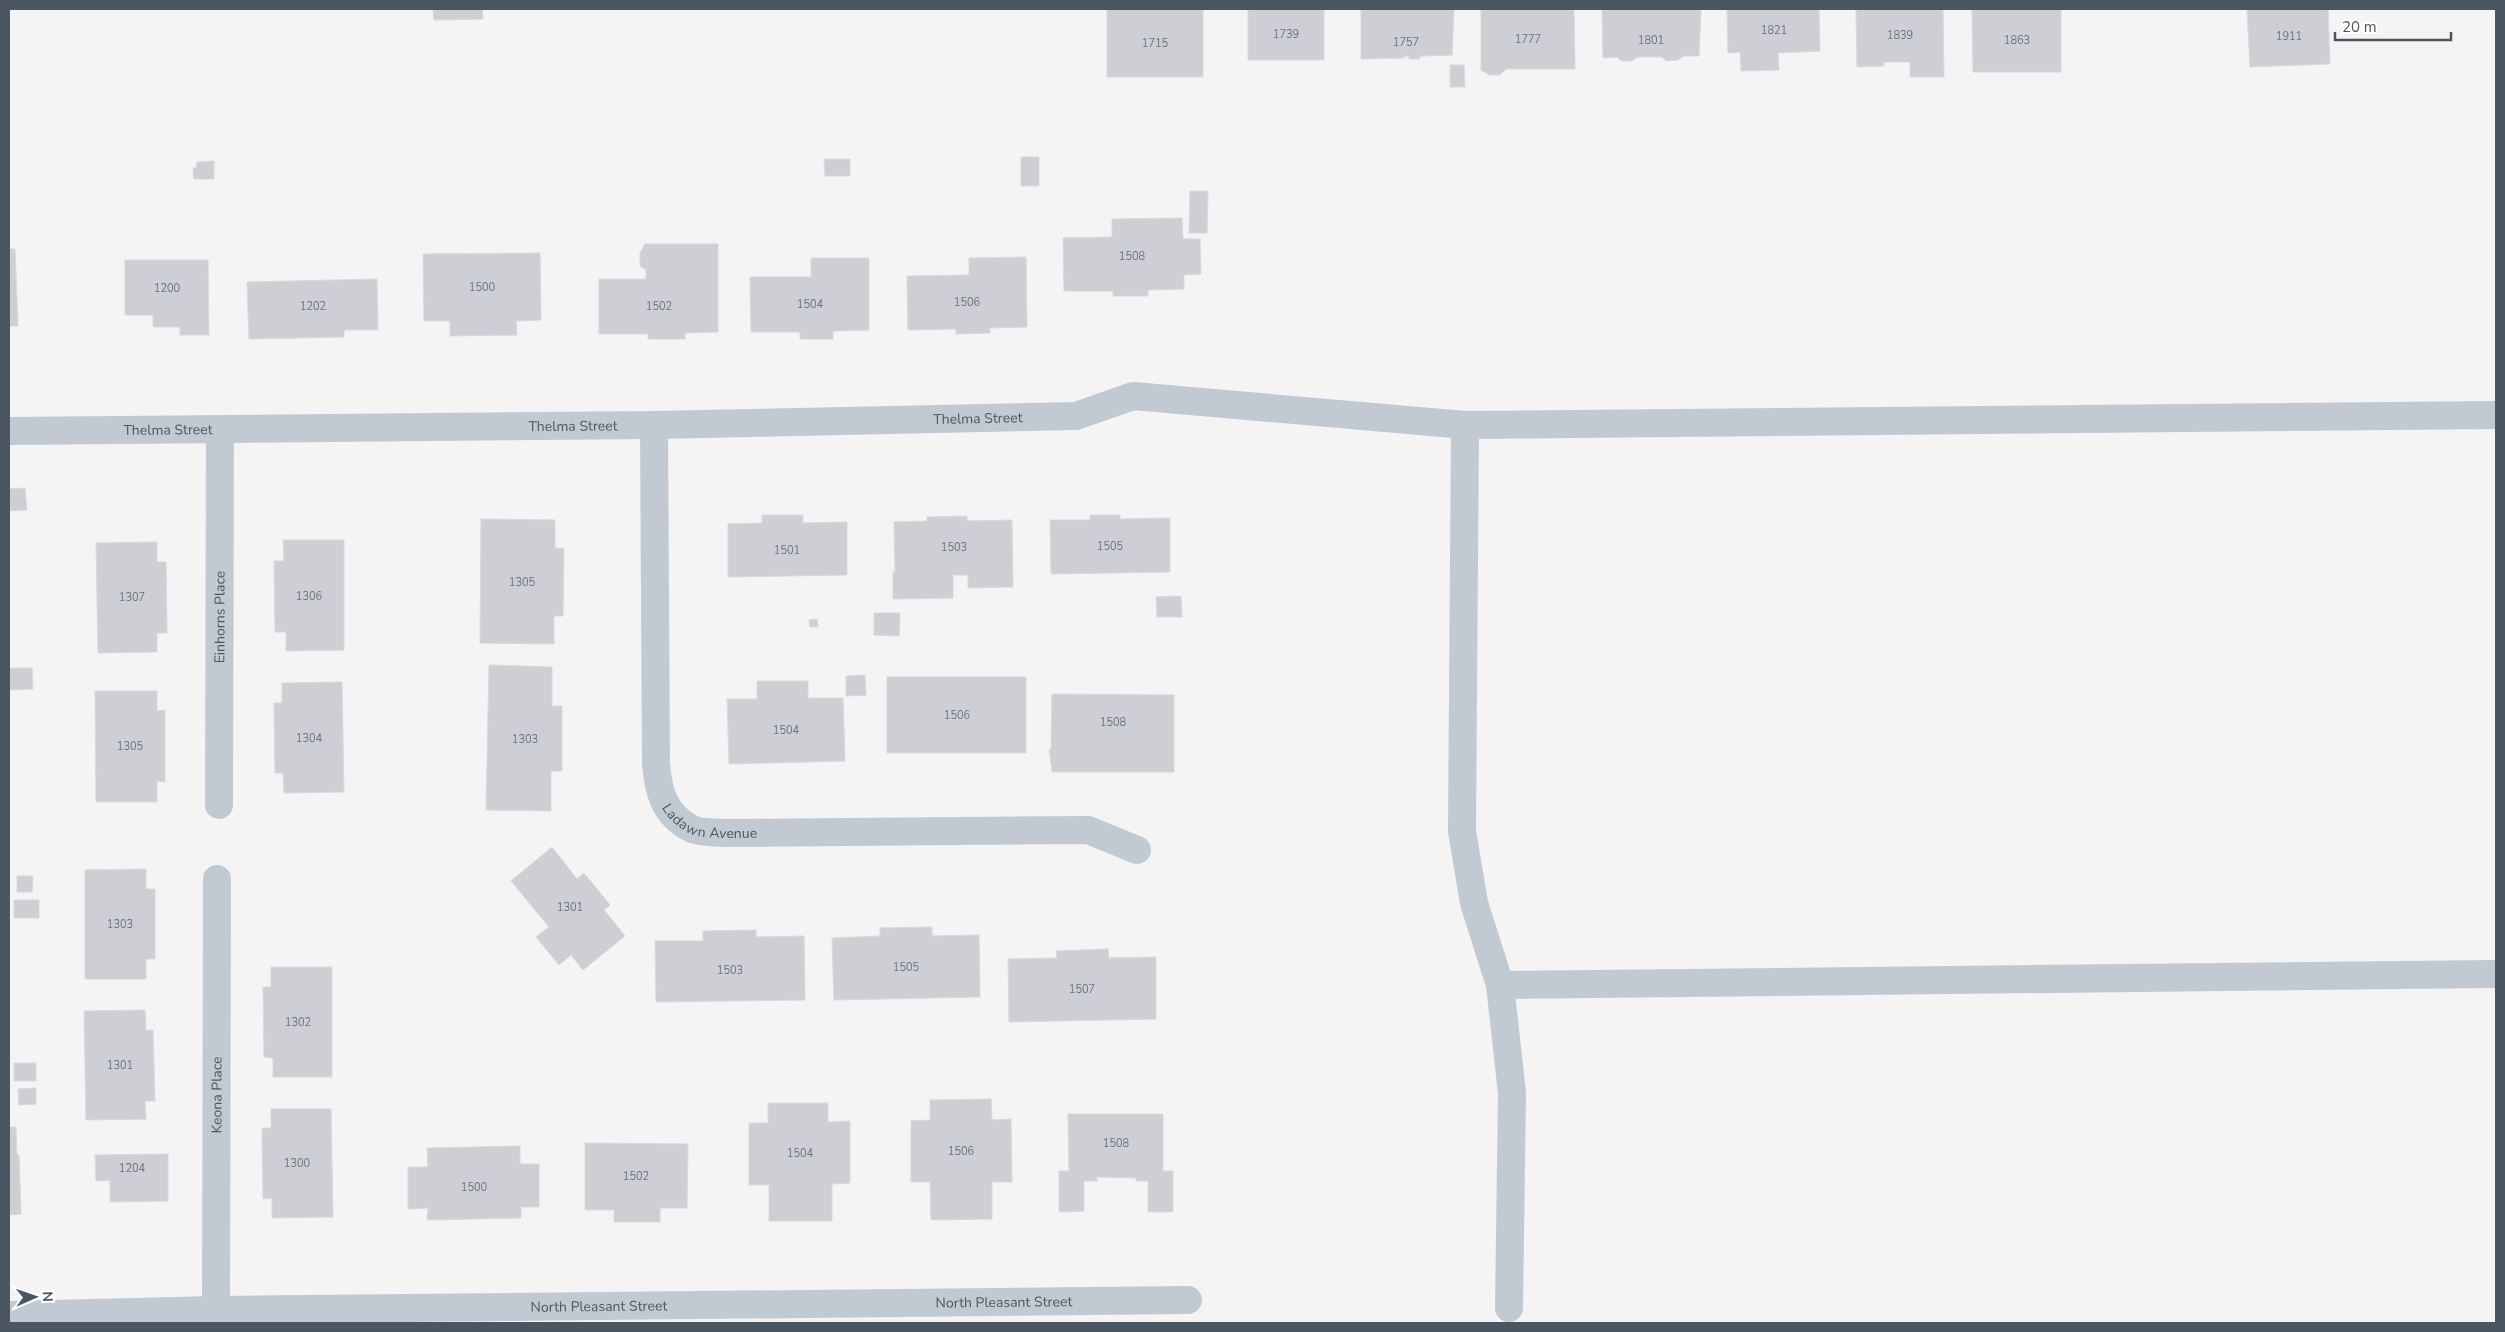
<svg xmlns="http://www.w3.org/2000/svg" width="2505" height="1332" font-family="'Nunito Sans',sans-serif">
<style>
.building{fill:#cdcfd5;stroke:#d7d9de}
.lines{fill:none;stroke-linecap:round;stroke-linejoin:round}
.minor{stroke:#c1cad2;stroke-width:28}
.labels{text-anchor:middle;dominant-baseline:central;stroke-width:4;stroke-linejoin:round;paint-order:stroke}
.number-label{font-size:11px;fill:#6b747e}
.street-label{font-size:14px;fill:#4a5661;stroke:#fff}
</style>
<rect width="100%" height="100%" fill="#f5f3f3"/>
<path class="building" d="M433,9H482L483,19L434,20Z
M1107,9H1203V77H1107Z
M1248,9H1324V60H1248Z
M1361,9H1454L1452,55L1420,56V59H1409V56H1404V58L1361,59Z
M1481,9H1574L1575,69H1506L1500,75H1490L1481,70Z
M1602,9H1701L1699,56H1683L1678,60L1666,61L1662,57H1637L1632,61H1621L1617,57L1603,58Z
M1727,9H1819L1820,51L1778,53L1779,70L1741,71L1740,52L1728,53Z
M1856,9H1943L1944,77H1910V62H1884V66L1857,67Z
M1972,9H2061V72H1973Z
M2247,9H2328L2330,64L2250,67Z
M1450,65H1464L1465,87H1450Z
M1021,157H1039V186H1021Z
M824,159H850V176H825Z
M214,161V179H194L193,168H196L197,162Z
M1190,191H1208L1207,233H1189Z
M1182,218L1183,239H1200L1201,274L1184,275V289L1148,290V296H1113V291H1064L1063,238L1112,237V219Z
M645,244H718V332L685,333V339H648V334H599V279H646V270L640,266V253Z
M9,249H15L18,326H9Z
M540,253L541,320L516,321L517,335L450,336V321H424L423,254Z
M1026,257L1027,327L990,328V333L956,334V329L908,330L907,276L969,275V258Z
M811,258H869V330L833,331V339H800V332H751L750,277H811Z
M125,260H208L209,335H180V327H153V315H125Z
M377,279L378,330H344V337L249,339L247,282Z
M25,488L27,510L9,511V489Z
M762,515H803V523L847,522V575L728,577V524L762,523Z
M1090,515H1120V519L1170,518V572L1051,574L1050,520H1090Z
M967,516V521L1012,520L1013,587L968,588V575H953V598L893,599V572H895L894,522L927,521V517Z
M481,519L555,520V548H564L563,616H554V644L480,643Z
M283,540H344V650L286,651V632H275L274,561H284Z
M157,542V562H166L167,633H157V652L98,653L96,543Z
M1181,596L1182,617H1157L1156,597Z
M874,613H900L899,636L874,635Z
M817,619L818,627H810L809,620Z
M489,665L552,667V706H562V771H551V811L486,810Z
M9,668H32L33,689L9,690Z
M865,675L866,695L846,696V676Z
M887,677H1026V753H887Z
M757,681H808V698H843L845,761L729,764L727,699H757Z
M342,682L344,792L284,793L283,773H275L274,703H282V683Z
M95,691H157V711L165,710V782L157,781V802H96Z
M1052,694L1174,695V772H1052L1049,749L1051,750Z
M552,847L577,879L584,873L610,905L604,910L625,936L583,970L571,955L559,965L536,937L549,927L511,881Z
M146,869V889H155V959H146V979H85V870Z
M17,876H33L32,892H17Z
M14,900H39V918H14Z
M932,927V936L979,935L980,997L834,1000L832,938L880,936V928Z
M756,930V937L804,936L805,1000L656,1002L655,941H703V931Z
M1108,949L1109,958L1156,957V1019L1009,1022L1008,959L1057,958L1056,951Z
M271,967H332V1077H273V1058L264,1057L263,987H271Z
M145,1010L146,1030H153L155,1101H145L146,1119L86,1120L84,1011Z
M14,1063H36V1081H14Z
M36,1088V1104L19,1105L18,1089Z
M991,1099L992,1120L1011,1119L1012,1182H992V1219L931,1220L930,1182H911V1121L930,1120V1100Z
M768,1103H828V1122L850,1121V1183L832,1184V1221H769V1185H749V1123H768Z
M271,1109H331L333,1217L272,1218V1198L263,1199L262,1128H271Z
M1068,1114H1163V1171H1173V1212H1148V1181H1136V1178L1097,1177V1181H1084V1211L1059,1212V1171H1069Z
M9,1127H16L17,1155H19L21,1214L9,1215Z
M585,1143L688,1144L687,1208H660V1222H614V1210H585Z
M520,1146V1164H539V1207H521V1218L427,1220L428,1208L408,1209V1167H428L427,1148Z
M168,1154V1201L110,1202V1180L96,1181L95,1155Z"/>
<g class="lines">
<g class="minor">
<path id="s1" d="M654,425L656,763C658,791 664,815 692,829C700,833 714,832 723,833L1088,830L1137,850"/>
<path d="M1465,425L1462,831L1474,903L1500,985L1512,1093L1509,1308"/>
<path id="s2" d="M9,431L654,425L1076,416L1133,396L1465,425L2496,415"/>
<path id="s3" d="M219,805L220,430"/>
<path d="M1500,985L2496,974"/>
<path id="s4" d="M216,1310L217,879"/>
<path id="s5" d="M9,1315L216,1310L1188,1300"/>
</g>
</g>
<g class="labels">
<g class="number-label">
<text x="1774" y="30">1821</text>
<text x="1286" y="34">1739</text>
<text x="1900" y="35">1839</text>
<text x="2289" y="36">1911</text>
<text x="1528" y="39">1777</text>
<text x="1651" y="40">1801</text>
<text x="2017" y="40">1863</text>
<text x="1406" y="42">1757</text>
<text x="1155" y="43">1715</text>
<text x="1132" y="256">1508</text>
<text x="482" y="287">1500</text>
<text x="167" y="288">1200</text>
<text x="967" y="302">1506</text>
<text x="810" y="304">1504</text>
<text x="313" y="306">1202</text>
<text x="659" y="306">1502</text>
<text x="1110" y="546">1505</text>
<text x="954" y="547">1503</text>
<text x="787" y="550">1501</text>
<text x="522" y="582">1305</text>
<text x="309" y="596">1306</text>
<text x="132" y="597">1307</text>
<text x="957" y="715">1506</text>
<text x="1113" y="722">1508</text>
<text x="786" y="730">1504</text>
<text x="309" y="738">1304</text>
<text x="525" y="739">1303</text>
<text x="130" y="746">1305</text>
<text x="570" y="907">1301</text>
<text x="120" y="924">1303</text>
<text x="906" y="967">1505</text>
<text x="730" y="970">1503</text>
<text x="1082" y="989">1507</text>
<text x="298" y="1022">1302</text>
<text x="120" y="1065">1301</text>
<text x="1116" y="1143">1508</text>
<text x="961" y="1151">1506</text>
<text x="800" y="1153">1504</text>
<text x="297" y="1163">1300</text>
<text x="132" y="1168">1204</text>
<text x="636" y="1176">1502</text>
<text x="474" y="1187">1500</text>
</g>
<g class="street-label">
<text stroke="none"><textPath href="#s2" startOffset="969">Thelma Street</textPath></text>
<text stroke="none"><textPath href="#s2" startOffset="564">Thelma Street</textPath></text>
<text stroke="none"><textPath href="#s2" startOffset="159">Thelma Street</textPath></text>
<text stroke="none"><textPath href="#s3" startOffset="188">Einhorns Place</textPath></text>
<text stroke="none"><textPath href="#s1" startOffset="432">Ladawn Avenue</textPath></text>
<text stroke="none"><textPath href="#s4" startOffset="215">Keona Place</textPath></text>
<text stroke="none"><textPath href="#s5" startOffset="995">North Pleasant Street</textPath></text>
<text stroke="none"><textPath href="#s5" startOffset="590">North Pleasant Street</textPath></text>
</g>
</g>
<rect width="2505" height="1332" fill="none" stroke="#4a5661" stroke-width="20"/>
<g transform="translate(35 1297) rotate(88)" stroke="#ffffff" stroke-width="4" paint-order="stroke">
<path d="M0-4L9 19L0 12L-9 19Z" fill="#4a5661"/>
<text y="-8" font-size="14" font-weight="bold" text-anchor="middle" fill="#4a5661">N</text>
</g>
<path d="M2335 32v8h116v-8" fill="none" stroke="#4a5661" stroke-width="2.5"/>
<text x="2342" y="32" font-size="15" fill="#4a5661" stroke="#ffffff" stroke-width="4" paint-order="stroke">20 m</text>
</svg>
